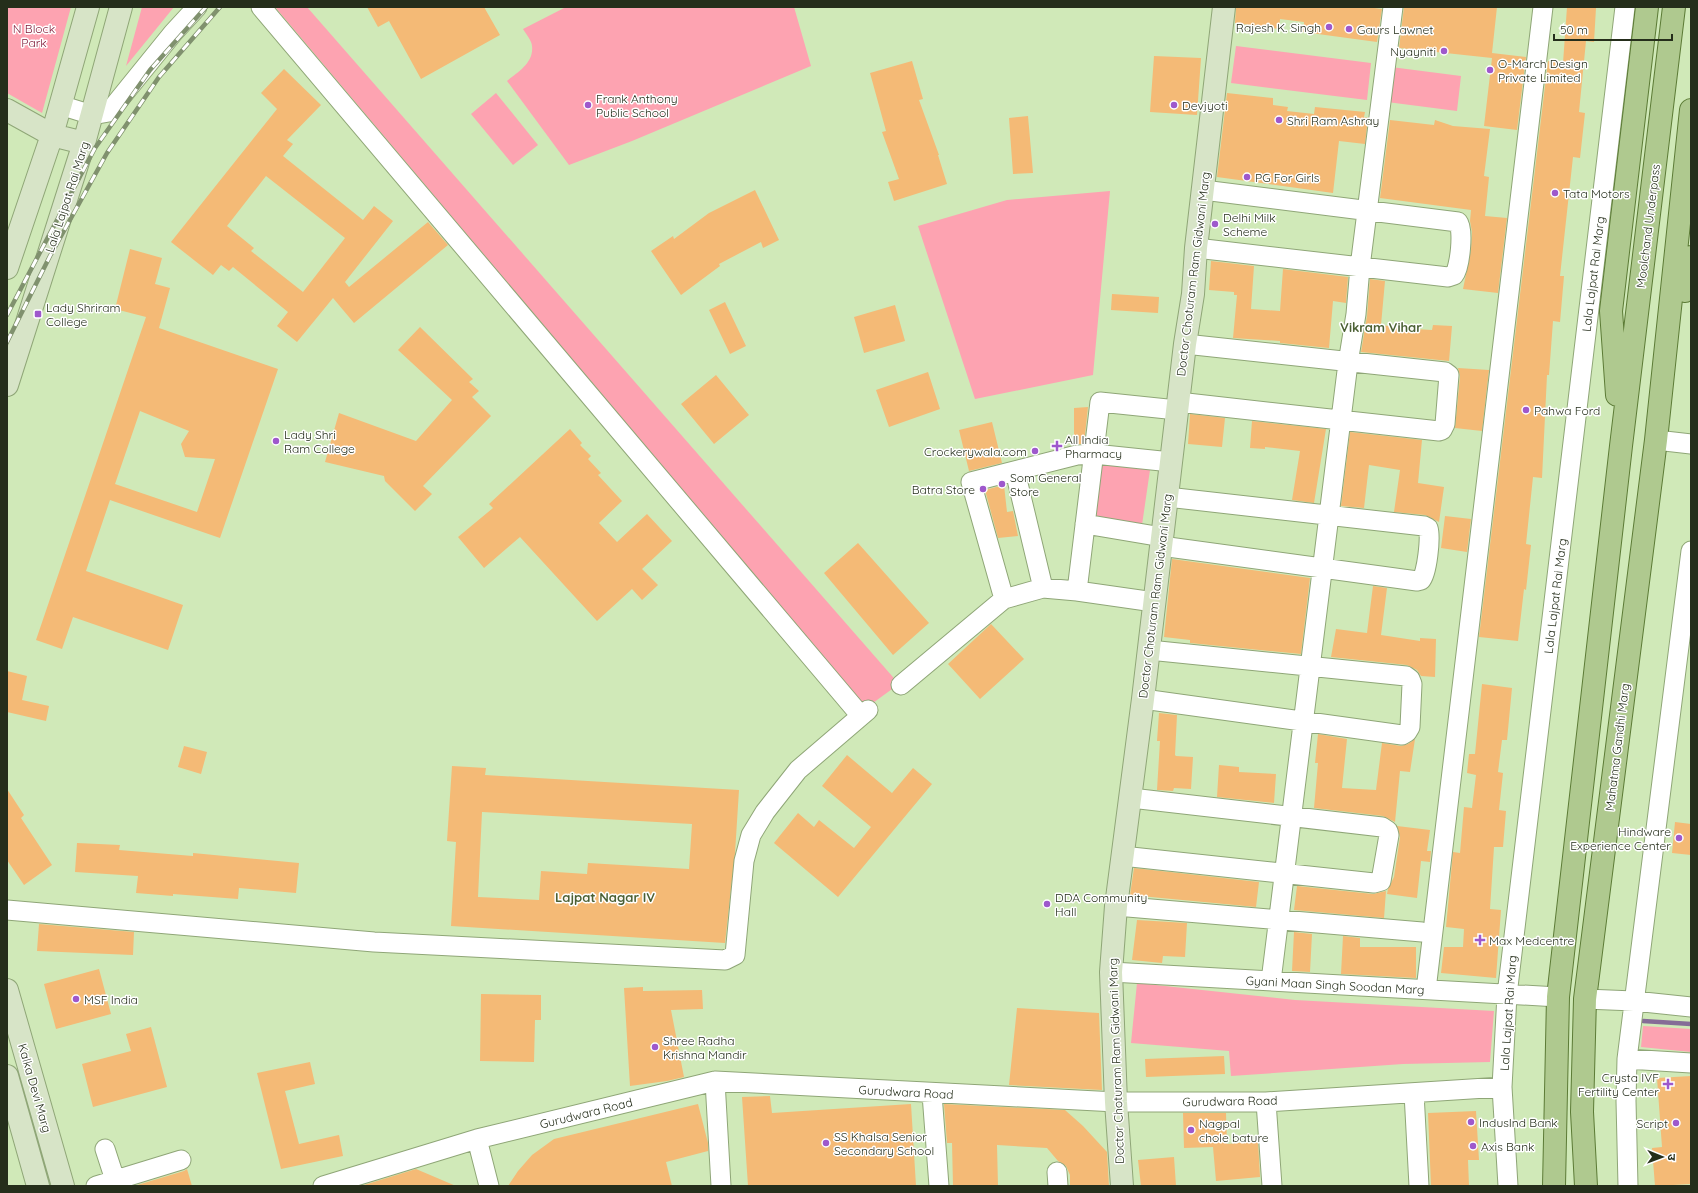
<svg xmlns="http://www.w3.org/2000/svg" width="1698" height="1193" font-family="Quicksand,'Noto Sans Devanagari',sans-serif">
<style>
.green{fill:#fda3b1}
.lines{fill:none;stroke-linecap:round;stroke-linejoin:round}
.stream{stroke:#856c97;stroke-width:4.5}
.building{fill:#f4ba76;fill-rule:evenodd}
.street-casing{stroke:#8fa677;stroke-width:21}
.secondary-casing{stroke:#8fa677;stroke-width:24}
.primary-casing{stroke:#5c7b36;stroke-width:24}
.street{stroke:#fff;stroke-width:19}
.secondary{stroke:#d7e4c7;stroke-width:22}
.primary{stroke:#afc98f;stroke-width:22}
.rail-casing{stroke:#80916e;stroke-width:4.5}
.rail{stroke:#fff;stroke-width:3;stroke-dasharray:9;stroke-linecap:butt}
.poi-dot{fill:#9e58cc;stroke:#fff;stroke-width:1.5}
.labels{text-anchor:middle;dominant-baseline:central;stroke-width:3;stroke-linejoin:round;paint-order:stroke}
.poi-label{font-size:12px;fill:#252e1b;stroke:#fff;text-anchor:start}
.park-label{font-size:12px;fill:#7d1534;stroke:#fff}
.street-label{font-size:12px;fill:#252e1b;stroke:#fff}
.neighbourhood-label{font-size:13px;font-weight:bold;fill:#4b6034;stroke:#fff}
</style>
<rect width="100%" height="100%" fill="#d0e9b8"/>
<path class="green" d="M7,7H71L42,113L7,93Z
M142,7H174L126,66Z
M275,7H307L899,684L866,708Z
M566,7H794L811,66L632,141L569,165L507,81C518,72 534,63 532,46C532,41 526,34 523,29Z
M1236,46L1371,63L1367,100L1231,83Z
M1391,67L1461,76L1457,111L1387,102Z
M496,93L538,145L513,165L471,114Z
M1110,191L1093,375L975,399L918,226L1007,200Z
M1101,463L1150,470L1142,525L1093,518Z
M1137,983L1295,1000L1494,1011L1490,1062L1403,1064L1231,1076L1229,1051L1131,1043Z
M1643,1026L1691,1029V1052L1641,1047Z"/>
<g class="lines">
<path class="stream" d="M1643,1021L1691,1024"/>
</g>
<path class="building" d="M367,7H484L500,35L421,79L389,21L378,27Z
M1236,7H1367L1382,9L1377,42L1303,32L1304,22L1280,19L1279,29L1235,23Z
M1404,7H1497L1492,53L1526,57L1517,130L1484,126L1492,58L1399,48Z
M1567,7L1596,8L1594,42L1586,41L1579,112L1585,113L1580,158L1573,157L1560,276H1564L1560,322L1553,321L1549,375H1547L1542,478L1533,477L1526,544L1531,545L1526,590L1524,589L1518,641L1479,637L1548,61L1563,63Z
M1154,56L1201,58L1197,115L1150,112Z
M912,61L923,99L919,100L939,155H938L947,184L894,201L888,182L899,179L882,132L886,131L870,73Z
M284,69L321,105L287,140L293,144L283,156L363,220L374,206L393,221L345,282L349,287L428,222L448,245L354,323L333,298L297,342L277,326L288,312L233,267L229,271L221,265L213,275L171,242L277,109L261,93ZM266,176L345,238L303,292L251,251L254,248L227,226Z
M1227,93L1273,98V105L1288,107L1287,111L1314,114L1315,107L1365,112L1364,117L1368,118L1365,144L1339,141L1333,193L1217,177Z
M1028,116L1033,173L1013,174L1009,118Z
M1390,120L1434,125L1435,120L1453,126L1490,129L1484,176L1489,177L1485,216L1507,218L1498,293L1463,289L1471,250L1472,232L1470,221L1471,210L1380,198Z
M755,190L779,240L763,248L761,242L719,264L720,266L681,295L651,251L673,236L674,239L709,213Z
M130,249L162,258L155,284L170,288L159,328L278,369L220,538L110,500L86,571L183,605L168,650L73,617L62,649L36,640L146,317L115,309ZM140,411L189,431L181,444L185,457L215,459L197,512L115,484Z
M1211,261L1254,266L1251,309L1280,311L1283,269L1348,277L1346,303L1333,301L1329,348L1280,343V341L1233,338L1237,295H1234V292L1209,290Z
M1370,279L1385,281L1381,325L1396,327V328L1432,330L1433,325L1452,326L1449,361L1361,352L1367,316Z
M1112,294L1159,297L1158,313L1111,310Z
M725,302L746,346L730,354L709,310Z
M895,305L905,341L864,353L854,317Z
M420,327L473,379L469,382L479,391L472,397L491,416L423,486L432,494L415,511L385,481L384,476L325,462L339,413L416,441L452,400L398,350Z
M1458,368L1489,370L1482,431L1455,428L1460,376Z
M928,372L940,409L889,427L876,390Z
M716,375L749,415L714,444L681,404Z
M1088,407L1084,444H1074V408Z
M1190,414L1225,418L1222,447L1188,444Z
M1252,421L1326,429L1314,503L1292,500L1300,451L1265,447V449L1250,448Z
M992,422L1002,463L969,471L959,430Z
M570,429L582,443L580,445L591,456L588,459L601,473L598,475L622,501L599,523L617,542L647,514L672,541L642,569L658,585L642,600L632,589L597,621L520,537L484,568L458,537L493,508L489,504Z
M1350,432L1422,440L1418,483L1444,487L1439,522L1425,515L1394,512L1400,470L1369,465L1364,508L1341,506Z
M1004,485L1007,512L1013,511L1018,536L998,538L985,490Z
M1445,516L1471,519L1467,552L1441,548Z
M858,543L929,623L893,655L824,573Z
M1172,559L1310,578L1301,654L1190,643V640L1164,637Z
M1373,586L1387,588L1381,635L1420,641V638L1436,639L1435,677L1421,676L1417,670L1407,665L1331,657L1336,629L1367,633Z
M991,624L1024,659L980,699L948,664Z
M7,671L27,676L22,700L49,706L46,721L7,712Z
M1482,684L1512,688L1507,740H1502L1498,772L1503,773L1499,810L1506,811L1503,847H1494L1490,909L1501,910L1496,978L1441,973L1444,947H1463L1464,929L1446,927L1453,852L1460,853L1464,807L1472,808L1476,775L1467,773L1469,754H1475Z
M1159,713L1177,715L1175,755L1176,756L1193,757L1191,789L1174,788L1173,791L1157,790L1160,741H1157Z
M1318,734L1347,739L1342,788L1376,790L1382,743L1401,746L1408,744L1415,739L1410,772L1400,771L1395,822L1383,816L1314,808L1318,763H1315Z
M184,746L207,752L201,774L178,767Z
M847,755L892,793L913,768L932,784L838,897L774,843L798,813L814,827L819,820L854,848L871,827L822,786Z
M1219,765L1239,767V772L1276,774L1274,803L1217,797Z
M452,766L486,768L485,775L739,790L735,853L725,943L451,926L456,842L447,841ZM482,812L692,824L689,869L588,863L587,874L541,871L539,900L478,897Z
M7,789L24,815L21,818L52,865L24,885L7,860Z
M1675,822L1691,824V855L1672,853Z
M1397,826L1430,830L1427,851H1431L1430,862L1421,861L1417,898L1387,894L1388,889L1394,877L1400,837Z
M77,843L120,845L119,850L193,856V853L299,863L296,893L239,888L238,899L173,894V896L136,893L138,876L75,872Z
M1134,868L1259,882L1256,907L1130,895Z
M1297,886L1373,894L1386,891L1384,918L1294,910Z
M1137,920L1187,923L1185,957L1163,956L1162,963L1132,960Z
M39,924L134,932L133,955L37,951Z
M1294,932L1312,934L1310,972L1292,971Z
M1343,936L1360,938V947H1416V978L1341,974Z
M99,969L111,1014L56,1029L44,984Z
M643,987V991L702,990L703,1009L671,1010L684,1077L667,1081L630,1086L624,988Z
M481,994L541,995V1020H535L534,1062L480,1061Z
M1017,1008L1099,1013L1102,1090L1009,1085Z
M151,1027L167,1087L93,1107L82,1064L131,1051L126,1034Z
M1224,1056L1225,1074L1146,1077L1145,1059Z
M310,1062L315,1084L285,1091L299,1144L339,1135L343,1156L281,1169L257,1073Z
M1691,1076V1184L1655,1186L1652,1148L1662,1147L1657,1078Z
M770,1096L772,1113L911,1104L916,1186H748L742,1097Z
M698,1104L708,1143V1151L666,1162L672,1186H508L518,1171L532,1155L554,1139Z
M944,1104L1065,1110L1083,1126L1107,1152L1109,1186H1070V1175L1066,1166L1058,1161L1047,1148L997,1145L998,1186H953L952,1143H947Z
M1476,1111L1479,1160H1468L1469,1186H1431L1428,1113Z
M1183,1113H1226L1227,1144L1258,1141L1260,1177L1216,1181L1213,1147L1184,1148Z
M1174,1157L1176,1186H1141L1138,1160Z
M187,1169L192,1186H134L184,1171Z
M416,1169L456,1186H364V1185Z"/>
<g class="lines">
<defs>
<path id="street" d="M261,7L861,716
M60,105L92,115L109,112L173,33L197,7
M1196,248L1448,277L1454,275C1460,268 1464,229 1458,222L1203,190
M1178,402L1439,431L1442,430L1445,424L1449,375L1445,372L1185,344
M1656,440L1691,444
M1015,471L1043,588
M1085,524L1162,537
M1161,546L1417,581L1421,580C1427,574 1431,537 1428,528L1424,526L1167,497
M1077,591L1100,402L1177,410
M1004,599L971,482L1077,455L1094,454L1171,462
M901,685L1004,599L1043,588L1077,591L1154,602
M1143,699L1402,735L1407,732L1410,727L1412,684L1410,679L1406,676L1149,650
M1122,856L1374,883L1381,881L1389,835L1388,831L1382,827L1131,798
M1116,906L1422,932
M7,910L374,942L725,960L735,955L744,861L751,835L765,812L798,770L868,710
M1111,972L1558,997
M1271,981L1348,363L1356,314L1360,267L1393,7
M1426,990L1543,7
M1585,999L1634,1001L1691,1007
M1627,1059L1691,1063
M715,1081L721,1186
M1414,1093L1419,1186
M932,1094L939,1186
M1266,1102L1272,1186
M477,1139L489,1186
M105,1149L117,1186
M1057,1172L1058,1186
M96,1186L181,1160
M323,1186L477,1139L715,1081L1116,1102H1266L1502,1087
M1508,1186L1502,1087L1507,995L1625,7
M1628,1186L1626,1101L1627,1059L1691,551"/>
<path id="secondary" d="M7,110L52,135L84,143
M7,268L52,135L88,7
M7,385L84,143L121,7
M7,990L63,1186
M7,1076L38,1186
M1122,1186L1116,1102L1111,972L1116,906L1143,699L1185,344L1193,294L1196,248L1224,7"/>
<path id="primary" d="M1685,291L1691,257
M1617,395L1611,311L1647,7
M1554,1186L1558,997L1621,446L1674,7
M1586,1186L1582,1112L1585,999L1656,440L1691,110"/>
</defs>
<use href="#street" class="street-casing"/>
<use href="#secondary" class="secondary-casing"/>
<use href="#primary" class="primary-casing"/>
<use href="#street" class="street"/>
<use href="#secondary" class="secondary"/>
<use href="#primary" class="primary"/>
<defs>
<path id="rail" d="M7,315L95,148L150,70L206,7
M7,342L50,256L107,153L159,77L220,7"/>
</defs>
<use href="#rail" class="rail-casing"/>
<use href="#rail" class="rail"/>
</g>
<g class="poi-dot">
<circle cx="1329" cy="27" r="4"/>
<circle cx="1349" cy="29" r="4"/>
<circle cx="1444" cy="51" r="4"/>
<circle cx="1490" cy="70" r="4"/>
<circle cx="588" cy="105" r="4"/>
<circle cx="1174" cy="105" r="4"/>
<circle cx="1279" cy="120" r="4"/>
<circle cx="1247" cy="177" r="4"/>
<circle cx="1555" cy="193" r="4"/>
<circle cx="1215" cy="224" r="4"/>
<rect x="34" y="310" width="8" height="8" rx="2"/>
<circle cx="1526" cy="410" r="4"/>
<circle cx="276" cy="441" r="4"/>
<path d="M1055 440h4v4h4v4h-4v4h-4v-4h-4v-4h4z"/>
<circle cx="1035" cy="451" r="4"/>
<circle cx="1002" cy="484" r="4"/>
<circle cx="983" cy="489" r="4"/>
<circle cx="1679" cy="838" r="4"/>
<circle cx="1047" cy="904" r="4"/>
<path d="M1478 934h4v4h4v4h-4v4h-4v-4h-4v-4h4z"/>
<circle cx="76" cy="999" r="4"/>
<circle cx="655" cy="1047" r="4"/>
<path d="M1666 1078h4v4h4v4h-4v4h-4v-4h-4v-4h4z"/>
<circle cx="1471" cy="1122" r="4"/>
<circle cx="1676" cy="1123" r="4"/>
<circle cx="1191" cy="1130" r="4"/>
<circle cx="826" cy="1143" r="4"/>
<circle cx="1473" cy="1146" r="4"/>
</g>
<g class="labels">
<g class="poi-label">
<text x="1321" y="27" text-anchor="end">Rajesh K. Singh</text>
<text x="1357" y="29">Gaurs Lawnet</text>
<text x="1436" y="51" text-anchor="end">Nyayniti</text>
<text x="1498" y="63">O-March Design<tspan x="1498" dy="14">Private Limited</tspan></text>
<text x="596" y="98">Frank Anthony<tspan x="596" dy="14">Public School</tspan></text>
<text x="1182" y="105">Devjyoti</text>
<text x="1287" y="120">Shri Ram Ashray</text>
<text x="1255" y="177">PG For Girls</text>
<text x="1563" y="193">Tata Motors</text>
<text x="1223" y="217">Delhi Milk<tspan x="1223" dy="14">Scheme</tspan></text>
<text x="46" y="307">Lady Shriram<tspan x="46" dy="14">College</tspan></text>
<text x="1534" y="410">Pahwa Ford</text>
<text x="284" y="434">Lady Shri<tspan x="284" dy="14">Ram College</tspan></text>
<text x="1065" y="439">All India<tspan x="1065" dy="14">Pharmacy</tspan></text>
<text x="1027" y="451" text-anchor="end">Crockerywala.com</text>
<text x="1010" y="477">Som General<tspan x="1010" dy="14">Store</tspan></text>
<text x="975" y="489" text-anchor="end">Batra Store</text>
<text x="1671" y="831" text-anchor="end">Hindware<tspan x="1671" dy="14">Experience Center</tspan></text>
<text x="1055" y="897">DDA Community<tspan x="1055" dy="14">Hall</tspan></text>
<text x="1489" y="940">Max Medcentre</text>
<text x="84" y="999">MSF India</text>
<text x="663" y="1040">Shree Radha<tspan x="663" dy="14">Krishna Mandir</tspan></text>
<text x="1659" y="1077" text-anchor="end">Crysta IVF<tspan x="1659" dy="14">Fertility Center</tspan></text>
<text x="1479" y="1122">IndusInd Bank</text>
<text x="1199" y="1123">Nagpal<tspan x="1199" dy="14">chole bature</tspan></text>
<text x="1668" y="1123" text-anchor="end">Script</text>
<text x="834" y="1136">SS Khalsa Senior<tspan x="834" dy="14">Secondary School</tspan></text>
<text x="1481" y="1146">Axis Bank</text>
</g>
<g class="park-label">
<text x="34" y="28">N Block<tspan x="34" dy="14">Park</tspan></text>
</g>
<g class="street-label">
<text transform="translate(67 197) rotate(-72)">Lala Lajpat Rai Marg</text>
<text transform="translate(1648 226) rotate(-83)">Moolchand Underpass</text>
<text transform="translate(1193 274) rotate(-83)">Doctor Choturam Ram Gidwani Marg</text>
<text transform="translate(1593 274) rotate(-83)">Lala Lajpat Rai Marg</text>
<text transform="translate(1155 596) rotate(-83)">Doctor Choturam Ram Gidwani Marg</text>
<text transform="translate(1555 596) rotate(-83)">Lala Lajpat Rai Marg</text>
<text transform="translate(1617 747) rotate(-83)">Mahatma Gandhi Marg</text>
<text transform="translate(1335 985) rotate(3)">Gyani Maan Singh Soodan Marg</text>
<text transform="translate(1508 1013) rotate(-86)">Lala Lajpat Rai Marg</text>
<text transform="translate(1116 1061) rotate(-92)">Doctor Choturam Ram Gidwani Marg</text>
<text transform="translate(35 1088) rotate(74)">Kalka Devi Marg</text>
<text transform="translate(906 1092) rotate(3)">Gurudwara Road</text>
<text transform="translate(1230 1101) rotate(-1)">Gurudwara Road</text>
<text transform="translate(586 1113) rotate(-14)">Gurudwara Road</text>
</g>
<g class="neighbourhood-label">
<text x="1381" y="327">Vikram Vihar</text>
<text x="605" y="897">Lajpat Nagar IV</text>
</g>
</g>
<rect width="1698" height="1193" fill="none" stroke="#252e1b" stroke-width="16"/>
<g transform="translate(1662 1157) rotate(91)" stroke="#ffffff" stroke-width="3" paint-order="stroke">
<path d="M0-3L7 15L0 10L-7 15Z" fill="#252e1b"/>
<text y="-6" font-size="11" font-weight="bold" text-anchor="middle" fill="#252e1b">उ</text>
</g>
<path d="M1554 34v6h118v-6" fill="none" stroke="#252e1b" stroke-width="2"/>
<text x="1560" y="34" font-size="12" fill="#252e1b" stroke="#ffffff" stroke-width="3" paint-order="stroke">50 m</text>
</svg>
